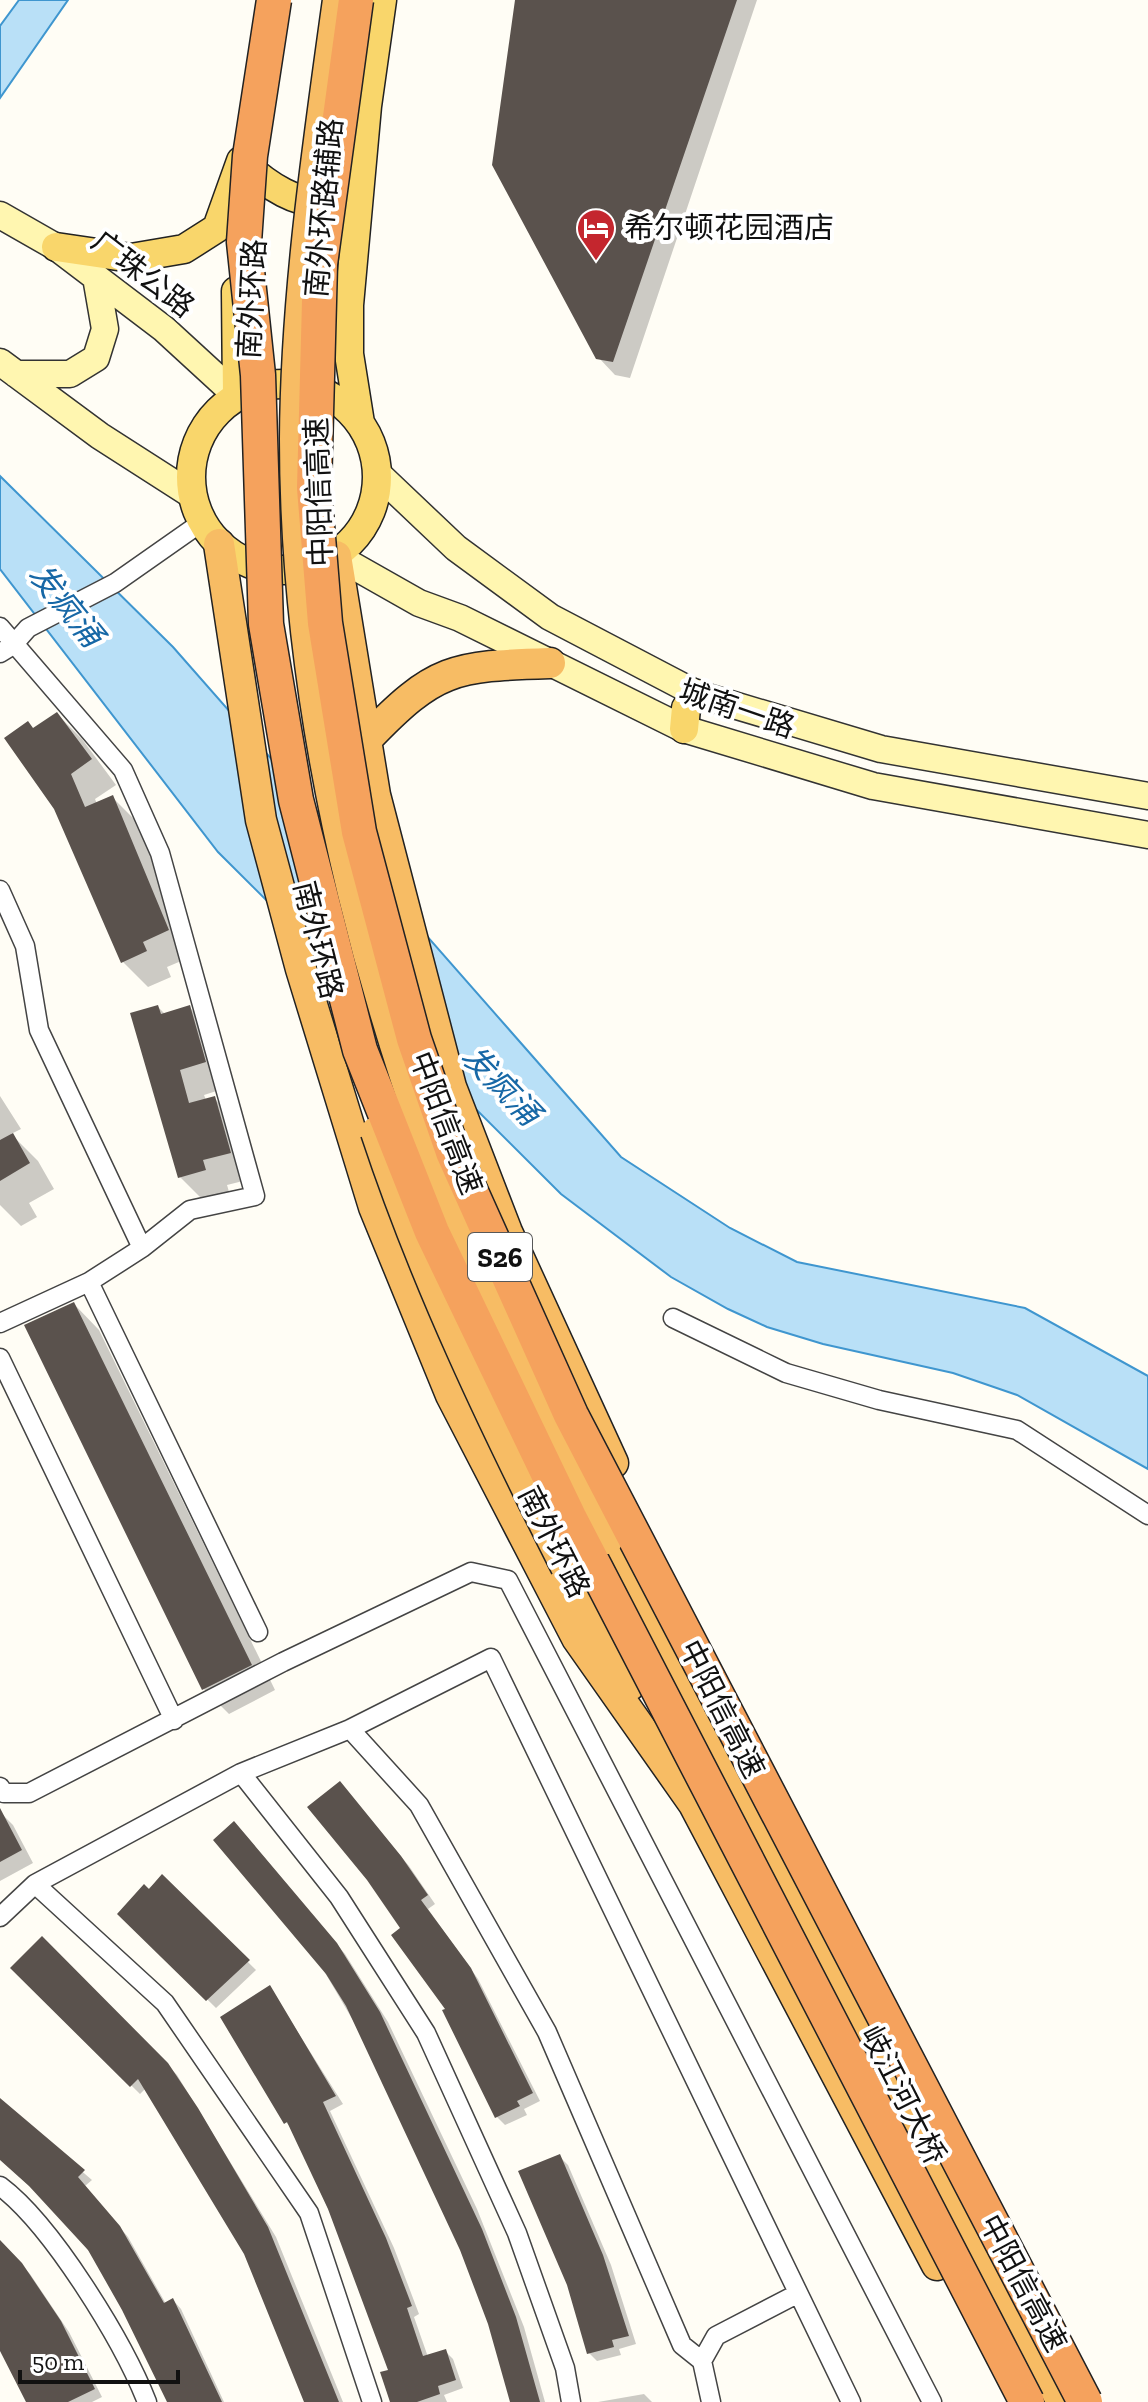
<svg xmlns="http://www.w3.org/2000/svg" width="1148" height="2402" font-family="'Zilla Slab','Noto Sans SC',serif">
<style>
.water{fill:#b9e0f7;stroke:#3f96cf;stroke-width:2}
.shadow{fill:#0003}
.building{fill:#5a524d}
.lines{fill:none;stroke-linecap:round;stroke-linejoin:round}
.minor-casing{stroke:#444;stroke-width:21}
.secondary-casing{stroke:#333;stroke-width:29}
.primary-casing{stroke:#222;stroke-width:31}
.trunk-casing{stroke:#222;stroke-width:33}
.minor{stroke:#fff;stroke-width:18}
.secondary{stroke:#fff6b0;stroke-width:26}
.primary{stroke:#f9d66b;stroke-width:28}
.trunk{stroke:#f7bc64;stroke-width:30}
.trunk-bridge-casing{stroke:#222;stroke-width:33;stroke-linecap:butt}
.motorway-bridge-casing{stroke:#222;stroke-width:37;stroke-linecap:butt}
.trunk-bridge{stroke:#f7bc64;stroke-width:30}
.motorway-bridge{stroke:#f5a25d;stroke-width:34}
.labels{text-anchor:middle;dominant-baseline:central;stroke-width:8;stroke-linejoin:round;paint-order:stroke}
.shield{fill:#fff;stroke:#585858;stroke-width:2}
.shield-label{font-size:28px;font-weight:bold;fill:#111}
.street-label{font-size:30px;fill:#111;stroke:#fff}
.poi-label{font-size:30px;fill:#111;stroke:#fff;text-anchor:start}
.water-label{font-size:32px;font-style:italic;fill:#1768a6;stroke:#fff}
</style>
<rect width="100%" height="100%" fill="#fffdf5"/>
<path class="water" d="M19,0H68L0,98V26Z
M0,476L173,647L621,1157L730,1228L797,1262L1025,1308L1148,1376V1469L1017,1395L953,1373L823,1344L767,1327L728,1309L671,1277L561,1194L218,852L0,569Z"/>
<path class="shadow" d="M517,0H757L630,378L615,375L598,357Z
M57,714L82,739L116,785L95,799L97,804L113,798L138,823L193,956L167,967L171,977L148,987L123,962L34,730Z
M158,1007L165,1014L189,1007L214,1032L229,1087L204,1095L206,1100L214,1098L239,1123L255,1178L227,1185L230,1195L205,1202L180,1177Z
M0,1096L21,1129L11,1134L38,1161L54,1189L29,1203L37,1217L21,1226L0,1205Z
M74,1304L99,1330L275,1690L229,1714L204,1689Z
M348,1792L409,1866L435,1904L428,1909L478,1979L540,2101L524,2109L527,2115L505,2125L497,2117L445,2011L448,2010L403,1928Z
M0,1812L13,1825L33,1863L0,1881Z
M242,1831L345,1954L388,2022L477,2209L524,2327L545,2402H512L490,2324L442,2204L375,2058Z
M162,1877L256,1970L216,2008L120,1913Z
M42,1939L177,2075L276,2237L343,2402H307L246,2253L146,2088L140,2094L13,1968Z
M270,1988L343,2104L330,2111L394,2248L419,2314L414,2317L428,2357L445,2351L453,2359L463,2388L444,2395L447,2402H393L391,2371L350,2257L292,2129L286,2122Z
M0,2101L92,2180L85,2186L128,2237L166,2304L173,2300L181,2309L224,2402H169L104,2271L61,2215L0,2159Z
M559,2156L568,2165L611,2265L636,2344L619,2349L621,2355L597,2361L589,2353Z
M0,2243L30,2274L69,2332L102,2397L92,2402H28L0,2348Z
M644,2394L652,2402H598Z"/>
<path class="building" d="M515,0H737L613,362L596,359L492,165Z
M57,712L92,759L71,774L85,807L113,795L169,930L143,942L147,951L121,963L54,809L4,738L28,721L33,728Z
M158,1005L161,1014L190,1005L206,1062L180,1070L189,1103L215,1096L231,1153L203,1160L206,1170L178,1178L130,1013Z
M13,1133L30,1163L0,1181V1140Z
M74,1302L252,1665L202,1690L24,1325Z
M340,1781L401,1856L428,1895L421,1900L471,1968L533,2093L517,2101L520,2106L495,2118L442,2010L445,2009L391,1935L400,1928L367,1880L307,1807Z
M0,1808L22,1850L0,1862Z
M234,1821L337,1943L380,2012L482,2229L516,2317L540,2402H510L488,2324L460,2250L346,2006L326,1974L213,1840Z
M162,1874L250,1960L206,2001L117,1914L144,1884L149,1889Z
M42,1936L168,2063L198,2108L268,2227L339,2402H304L244,2254L138,2079L130,2087L10,1968Z
M270,1985L336,2096L323,2102L386,2238L412,2306L407,2308L423,2356L446,2349L456,2380L438,2386L440,2394L417,2402H390L380,2372L388,2370L328,2209L287,2122L284,2124L220,2017Z
M0,2098L85,2170L78,2177L120,2226L164,2303L173,2298L222,2402H167L122,2310L88,2250L29,2186L0,2160Z
M560,2154L603,2255L629,2336L612,2340L614,2347L587,2354L567,2285L518,2171Z
M0,2240L22,2263L61,2321L95,2389L68,2402H26L0,2351Z"/>
<g class="lines">
<defs>
<path id="minor" d="M0,627L123,770L160,853L255,1196L190,1210L142,1248L89,1282L0,1323
M0,653L13,645L28,628L115,583L202,522
M0,890L25,946L39,1030L142,1248
M89,1282L258,1632
M673,1318L786,1373L879,1400L1017,1430L1148,1515
M0,1358L174,1720
M350,1729L419,1805L547,2032L682,2345L702,2361
M241,1773L339,1897L426,2033L517,2233L565,2368L571,2402
M0,1787L4,1793H29L283,1662L471,1572L508,1580L932,2402
M35,1884L165,2003L309,2213L372,2402
M0,1917L35,1884L241,1773L350,1729L491,1658L851,2402
M0,2186C52,2225 123,2341 147,2402
M711,2402L702,2361L716,2336L797,2294"/>
<path id="secondary" d="M0,215L56,247L164,329L237,396
M0,362L100,436L192,495
M16,374H70L96,358L105,329L96,277
M378,474L456,548L550,617L697,694L881,749L1148,796
M336,556L419,603L460,618L684,729L873,786L1148,835"/>
<path id="primary" d="M56,247L131,258L184,249L217,228L241,161C260,179 305,216 334,195
M236,291L237,396
M191 477a93 93 0 1 1 186 0a93 93 0 1 1-186 0Z
M360,423L349,354V305L367,106L382,0
M684,729L686,708L697,694"/>
<path id="trunk" d="M219,544L261,820L301,969L374,1207L451,1395L577,1638L696,1807
M336,556L375,795L451,1087L507,1232L613,1463
M360,729L367,739C435,668 453,666 550,663
M608,1539L743,1787L1062,2402
M566,1567L630,1685
M723,1733L743,1787
M687,1791L937,2265"/>
</defs>
<use href="#minor" class="minor-casing"/>
<use href="#secondary" class="secondary-casing"/>
<use href="#primary" class="primary-casing"/>
<use href="#trunk" class="trunk-casing"/>
<use href="#minor" class="minor"/>
<use href="#secondary" class="secondary"/>
<use href="#primary" class="primary"/>
<use href="#trunk" class="trunk"/>
<defs>
<path id="trunk-bridge" d="M338,0C318,146 296,292 295,439C295,735 380,1055 501,1324C534,1397 573,1468 608,1539
M376,1132C426,1283 494,1425 566,1567"/>
<path id="motorway-bridge" d="M274,0L250,156L244,242L258,375L266,624L296,800L360,1050L432,1232L570,1519L1027,2402
M356,0L320,264L314,488L325,623L359,832L414,1039L453,1152L571,1415L1085,2402"/>
</defs>
<use href="#trunk-bridge" class="trunk-bridge-casing"/>
<use href="#motorway-bridge" class="motorway-bridge-casing"/>
<use href="#trunk-bridge" class="trunk-bridge"/>
<use href="#motorway-bridge" class="motorway-bridge"/>
</g>
<defs>
<symbol id="hotel-pin" viewBox="-11 -11 22 30"><path d="M0 17L-7.5 6A9.5 9.5 0 1 1 7.5 6Z" fill="#c4262e" stroke="#fff"/><path d="M-6-4.5h1.5V1H6V5H4.5V3h-9V5H-6ZM-4 0a1.8 1.8 0 1 1 3.6 0ZM.5 0V-2.5h3Q6-2.5 6 0Z" fill="#fff"/></symbol>
</defs>
<g fill-rule="evenodd">
<use href="#hotel-pin" x="574" y="206" width="44" height="60"/>
</g>
<g class="labels">
<rect class="shield" x="468" y="1233" width="64" height="48" rx="6"/>
<g class="shield-label">
<text x="500" y="1257">S26</text>
</g>
<g class="street-label">
<text transform="translate(324 208) rotate(-85)">南外环路辅路</text>
<text transform="translate(143 274) rotate(38)">广珠公路</text>
<text transform="translate(252 299) rotate(-87)">南外环路</text>
<text transform="translate(319 492) rotate(-92)">中阳信高速</text>
<text transform="translate(737 709) rotate(19)">城南一路</text>
<text transform="translate(318 940) rotate(76)">南外环路</text>
<text transform="translate(446 1123) rotate(69)">中阳信高速</text>
<text transform="translate(554 1542) rotate(63)">南外环路</text>
<text transform="translate(722 1709) rotate(63)">中阳信高速</text>
<text transform="translate(903 2095) rotate(63)">岐江河大桥</text>
<text transform="translate(1023 2283) rotate(62)">中阳信高速</text>
</g>
<g class="poi-label">
<text x="624" y="228">希尔顿花园酒店</text>
</g>
<g class="water-label">
<text transform="translate(66 605) rotate(51)">发疯涌</text>
<text transform="translate(501 1085) rotate(46)">发疯涌</text>
</g>
</g>
<path d="M20 2370v12h158v-12" fill="none" stroke="#111111" stroke-width="4"/>
<text x="32" y="2370" font-size="24" fill="#111111" stroke="#ffffff" stroke-width="6" paint-order="stroke">50 m</text>
</svg>
